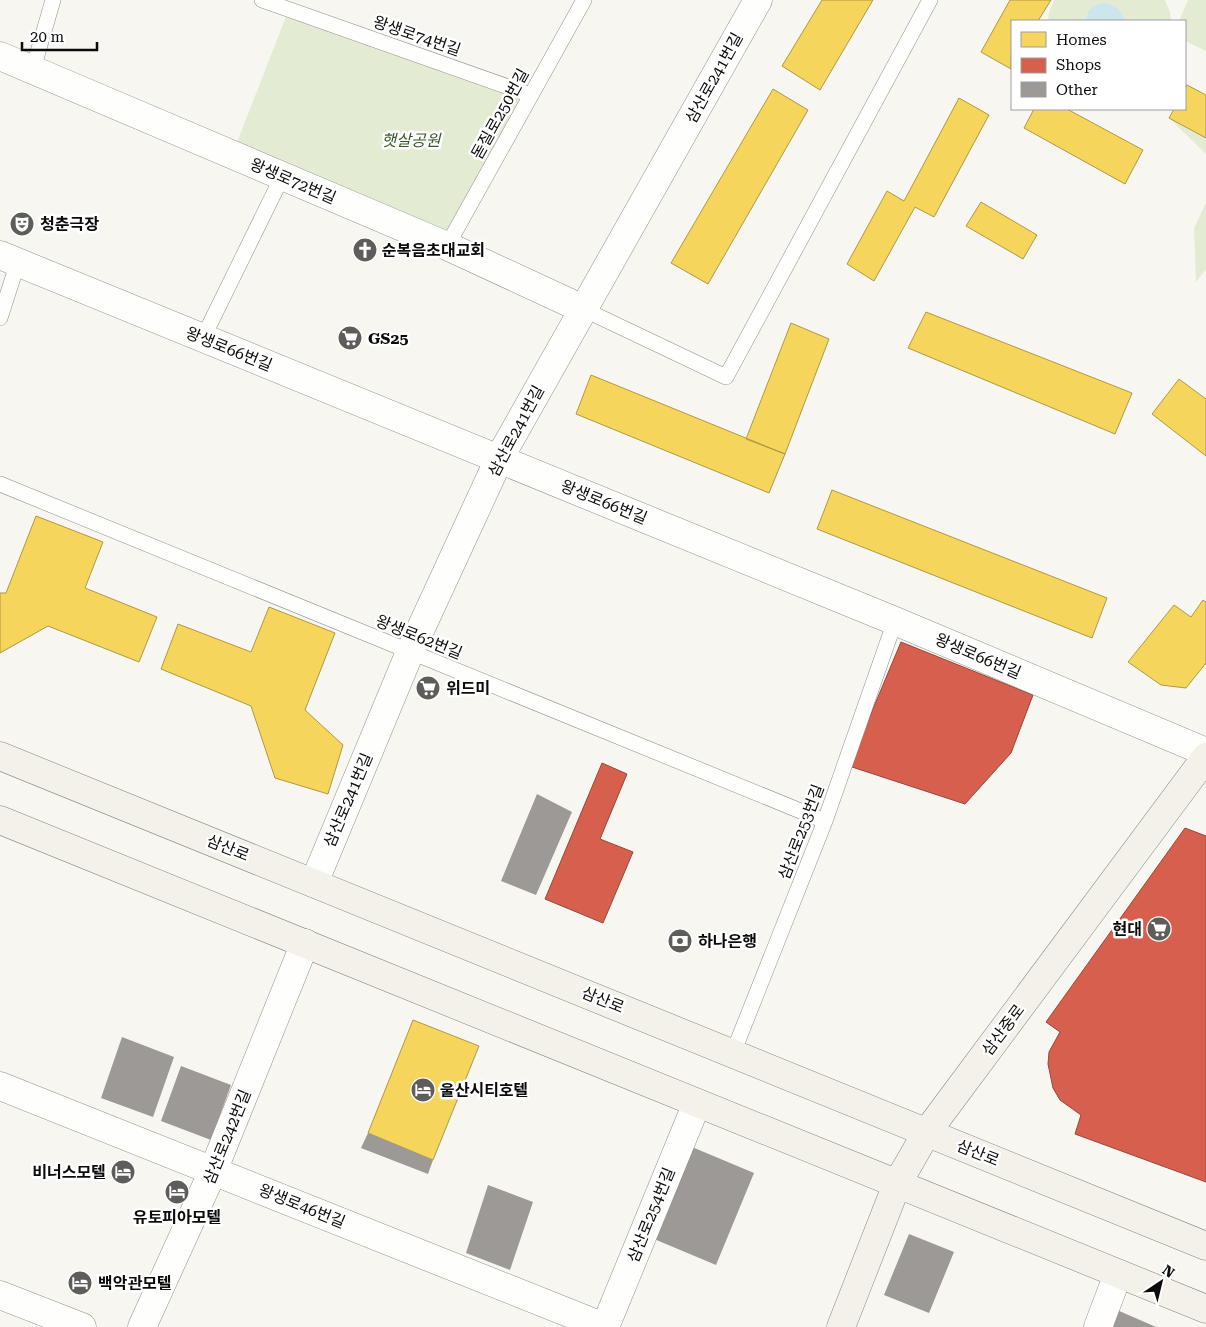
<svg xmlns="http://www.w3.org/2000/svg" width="1206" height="1327" font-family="'Roboto Serif','Noto Sans KR',serif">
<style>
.green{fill:#e4ebd3}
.water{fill:#cbe6ee}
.homes{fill:#f6d55c;stroke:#b09844}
.shops{fill:#d6604d;stroke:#994639}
.building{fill:#9c9996}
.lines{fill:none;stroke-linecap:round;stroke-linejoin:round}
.lane-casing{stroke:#92918e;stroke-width:16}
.street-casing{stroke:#92918e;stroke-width:29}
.secondary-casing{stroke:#888785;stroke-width:29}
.lane{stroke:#fefefd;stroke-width:15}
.street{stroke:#fefefd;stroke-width:28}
.secondary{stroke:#f3f1e9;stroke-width:28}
.labels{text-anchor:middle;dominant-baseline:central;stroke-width:5;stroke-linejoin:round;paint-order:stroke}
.street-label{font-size:16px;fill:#0b0b0b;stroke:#fff}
.park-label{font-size:16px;font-style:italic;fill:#365a25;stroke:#fff}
.poi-label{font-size:16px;font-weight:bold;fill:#0b0b0b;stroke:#fff;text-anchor:start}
</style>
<rect width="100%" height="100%" fill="#f8f6f0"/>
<path class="green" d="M1054,0H1165L1170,12L1171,21H1048L1049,12Z
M1188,0H1206V51L1185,41V21H1179Z
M289,9L531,95L447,246L232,155Z
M1169,118L1206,138V154Z
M1206,203V269L1196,282L1194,228Z"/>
<path class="water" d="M1100,3C1113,3 1121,8 1125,21H1085L1089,10Z"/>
<path class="homes" d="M822,0H873L820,90L782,66Z
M1010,0H1051L1038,21H1012L1011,69L981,52Z
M1187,85L1206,95V138L1169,118L1174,109H1185V89Z
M773,89L808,110L708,284L671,263Z
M959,98L989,115L934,217L915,207L874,281L847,264L887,191L904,201Z
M1034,109H1067L1143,150L1125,184L1024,128Z
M981,202L1037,235L1023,259L966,226Z
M926,312L1132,393L1115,434L908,348Z
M791,323L829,339L785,454L746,439Z
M591,375L785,454L769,493L576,414Z
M1179,379L1206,399V456L1152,414Z
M832,490L1107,598L1092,638L817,529Z
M36,516L103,542L85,588L157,617L139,662L48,626L0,653V593H6Z
M1203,600L1206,602V663L1186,688L1161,685L1128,662L1174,605L1191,617Z
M269,607L335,633L305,710L343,745L328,794L275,778L251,706L161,669L178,624L251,652Z
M413,1020L479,1046L433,1160L368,1133Z"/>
<path class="shops" d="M901,642L1033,695L1011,753L965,804L849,766Z
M602,763L627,774L600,839L633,852L603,923L545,899Z
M1185,828L1206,836V1182L1075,1134L1081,1115L1060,1100L1053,1088L1048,1064L1049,1052L1060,1032L1046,1022Z"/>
<path class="building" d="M537,794L572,812L536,895L501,881Z
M122,1037L174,1057L153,1117L101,1098Z
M181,1066L231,1085L211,1140L161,1121Z
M368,1133L433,1160L428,1174L361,1148Z
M692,1147L754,1173L716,1265L654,1239Z
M488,1185L533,1202L510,1270L466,1253Z
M909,1234L954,1252L929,1313L884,1295Z
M1117,1310L1156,1327H1110Z"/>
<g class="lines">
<defs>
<path id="lane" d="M262,0L531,95
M33,69L53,0
M447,246L584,0
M583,309L726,377L930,0
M0,318L18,262
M203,338L282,177
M0,484L825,821
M733,1053L825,821L895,621"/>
<path id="street" d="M0,56L447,246L583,309
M0,255L895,621L1206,752
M314,883L410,652L500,457L758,0
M0,1086L604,1327
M0,1295L82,1327
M142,1327L213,1171L305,943
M605,1327L697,1103
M1098,1327L1118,1274"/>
<path id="secondary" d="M0,756L1206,1246
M0,820L1206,1309
M841,1327L897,1184L927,1132L1206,757"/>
</defs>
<use href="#lane" class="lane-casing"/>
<use href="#street" class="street-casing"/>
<use href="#secondary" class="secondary-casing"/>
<use href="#lane" class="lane"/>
<use href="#street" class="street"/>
<use href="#secondary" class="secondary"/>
</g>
<defs>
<symbol id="theatre-disc" viewBox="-11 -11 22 22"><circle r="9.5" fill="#5e5d5b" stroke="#fff"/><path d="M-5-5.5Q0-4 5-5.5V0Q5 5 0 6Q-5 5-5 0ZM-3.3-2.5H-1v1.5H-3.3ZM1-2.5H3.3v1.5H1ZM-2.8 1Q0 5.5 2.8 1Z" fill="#fff"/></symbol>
<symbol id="church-disc" viewBox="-11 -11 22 22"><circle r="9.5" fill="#5e5d5b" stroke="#fff"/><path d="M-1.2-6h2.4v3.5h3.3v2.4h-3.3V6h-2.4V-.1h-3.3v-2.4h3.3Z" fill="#fff"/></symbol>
<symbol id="supermarket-disc" viewBox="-11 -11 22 22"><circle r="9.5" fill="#5e5d5b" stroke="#fff"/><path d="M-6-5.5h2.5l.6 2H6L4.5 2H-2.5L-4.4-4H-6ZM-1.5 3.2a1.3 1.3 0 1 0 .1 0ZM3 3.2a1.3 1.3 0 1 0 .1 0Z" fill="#fff"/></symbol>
<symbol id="bank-disc" viewBox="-11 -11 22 22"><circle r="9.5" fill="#5e5d5b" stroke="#fff"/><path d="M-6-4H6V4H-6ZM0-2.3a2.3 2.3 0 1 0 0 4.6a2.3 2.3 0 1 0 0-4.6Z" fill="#fff"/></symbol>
<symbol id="hotel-disc" viewBox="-11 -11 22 22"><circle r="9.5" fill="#5e5d5b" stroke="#fff"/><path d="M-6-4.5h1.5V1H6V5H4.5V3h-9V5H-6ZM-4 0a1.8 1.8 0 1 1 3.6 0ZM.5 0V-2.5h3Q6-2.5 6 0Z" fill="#fff"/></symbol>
</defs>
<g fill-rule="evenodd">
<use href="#theatre-disc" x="8" y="210" width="28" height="28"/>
<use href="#church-disc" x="351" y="236" width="28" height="28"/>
<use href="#supermarket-disc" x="336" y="324" width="28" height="28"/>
<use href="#supermarket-disc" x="414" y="674" width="28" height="28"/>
<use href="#supermarket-disc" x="1145" y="915" width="28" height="28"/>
<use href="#bank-disc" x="666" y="927" width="28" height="28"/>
<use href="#hotel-disc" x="409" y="1076" width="28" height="28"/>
<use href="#hotel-disc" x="109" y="1158" width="28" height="28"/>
<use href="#hotel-disc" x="163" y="1178" width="28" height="28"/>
<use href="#hotel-disc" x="66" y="1269" width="28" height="28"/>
</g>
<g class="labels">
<g class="street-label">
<text transform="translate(417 36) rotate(19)">왕생로74번길</text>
<text transform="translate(714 78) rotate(-61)">삼산로241번길</text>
<text transform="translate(500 114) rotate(-61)">돋질로250번길</text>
<text transform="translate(293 181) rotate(23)">왕생로72번길</text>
<text transform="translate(229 349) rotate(22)">왕생로66번길</text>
<text transform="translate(516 431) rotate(-62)">삼산로241번길</text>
<text transform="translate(604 502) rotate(22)">왕생로66번길</text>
<text transform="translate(419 637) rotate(22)">왕생로62번길</text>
<text transform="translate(978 656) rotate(23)">왕생로66번길</text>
<text transform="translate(348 800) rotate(-67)">삼산로241번길</text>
<text transform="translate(801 832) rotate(-69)">삼산로253번길</text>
<text transform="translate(228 848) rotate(22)">삼산로</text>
<text transform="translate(603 1000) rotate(22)">삼산로</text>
<text transform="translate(1003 1030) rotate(-53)">삼산중로</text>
<text transform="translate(227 1137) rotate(-68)">삼산로242번길</text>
<text transform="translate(978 1153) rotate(22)">삼산로</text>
<text transform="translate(302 1206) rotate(22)">왕생로46번길</text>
<text transform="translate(651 1215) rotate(-68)">삼산로254번길</text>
</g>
<g class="park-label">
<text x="411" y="140">햇살공원</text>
</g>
<g class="poi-label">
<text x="40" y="224">청춘극장</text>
<text x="382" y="250">순복음초대교회</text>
<text x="368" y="338">GS25</text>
<text x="446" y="688">위드미</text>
<text x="1142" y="929" text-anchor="end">현대</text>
<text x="698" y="941">하나은행</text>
<text x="440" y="1090">울산시티호텔</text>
<text x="106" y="1172" text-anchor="end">비너스모텔</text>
<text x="177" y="1217" text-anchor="middle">유토피아모텔</text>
<text x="98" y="1283">백악관모텔</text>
</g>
</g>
<rect x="1011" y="20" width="175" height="90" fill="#ffffff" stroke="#9d9d9d"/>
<rect x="1021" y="32" width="25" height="15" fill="#f6d55c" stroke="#9d9d9d"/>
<text x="1056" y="45" font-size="15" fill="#0b0b0b">Homes</text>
<rect x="1021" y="58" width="25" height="15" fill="#d6604d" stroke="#9d9d9d"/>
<text x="1056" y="70" font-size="15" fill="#0b0b0b">Shops</text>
<rect x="1021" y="82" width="25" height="15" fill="#9c9996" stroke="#9d9d9d"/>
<text x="1056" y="95" font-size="15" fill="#0b0b0b">Other</text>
<g transform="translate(1161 1282) rotate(35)" stroke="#ffffff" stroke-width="4" paint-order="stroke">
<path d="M0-4L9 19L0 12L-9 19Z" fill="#0b0b0b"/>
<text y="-8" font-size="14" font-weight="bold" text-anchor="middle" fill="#0b0b0b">N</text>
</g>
<path d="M22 42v8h75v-8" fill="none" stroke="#0b0b0b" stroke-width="2.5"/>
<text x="30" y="42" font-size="15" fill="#0b0b0b" stroke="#ffffff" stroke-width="4" paint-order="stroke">20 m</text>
</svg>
